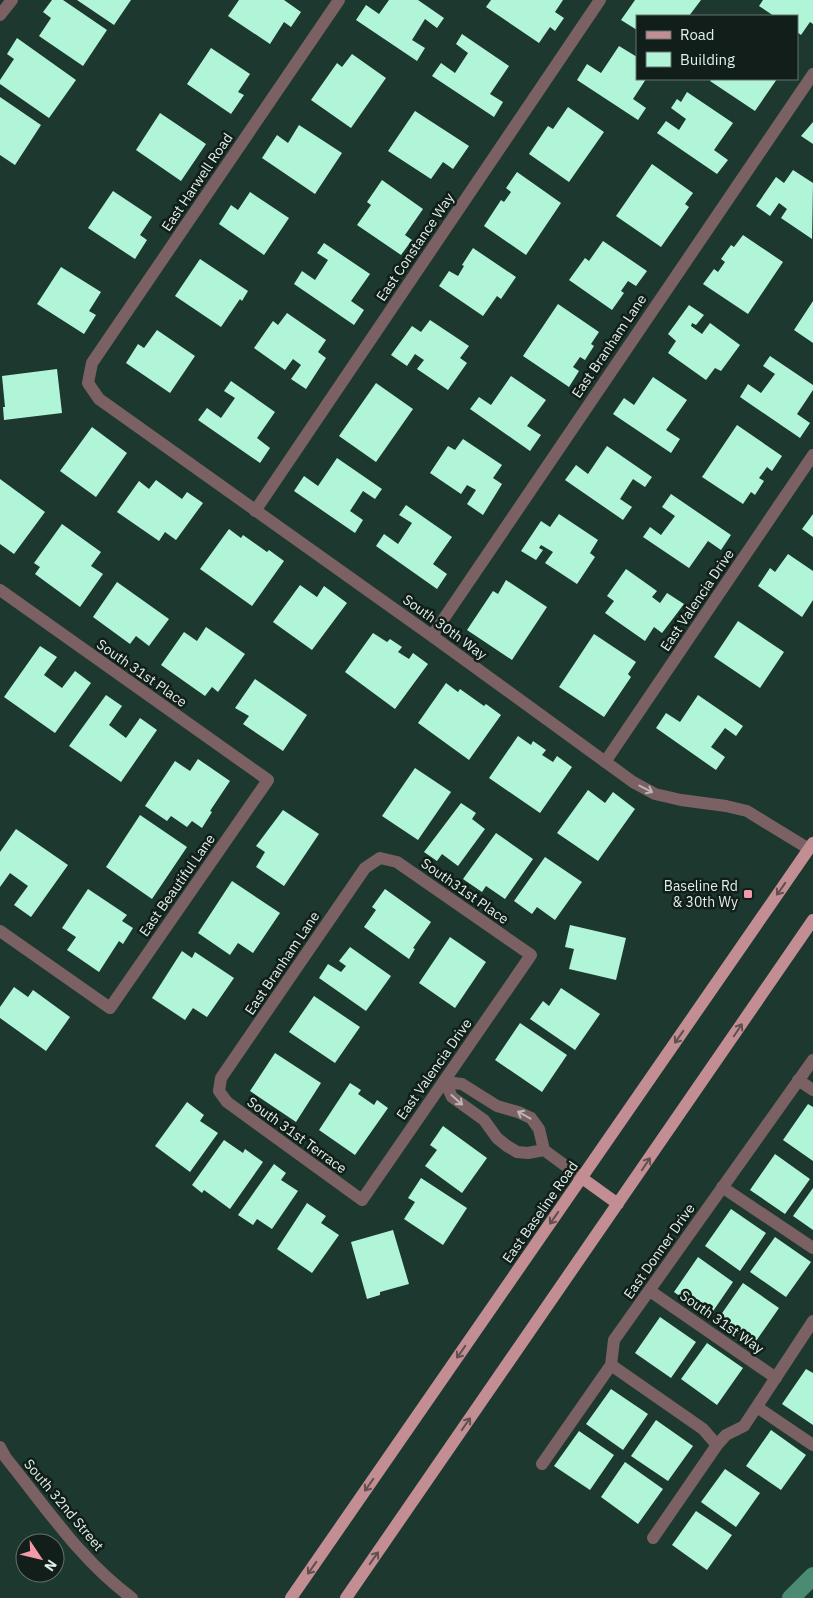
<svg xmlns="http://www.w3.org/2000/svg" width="813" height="1598" font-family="'IBM Plex Sans',sans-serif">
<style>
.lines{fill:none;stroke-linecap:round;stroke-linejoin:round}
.canal{stroke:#4a8b72;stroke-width:18}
.building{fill:#b1f5d9}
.minor{stroke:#7c6164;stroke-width:12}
.tertiary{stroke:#7c6164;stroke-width:12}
.primary{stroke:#c38d94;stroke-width:12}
.oneway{stroke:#b8b7b4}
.oneway2{stroke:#615050}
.poi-dot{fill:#f39aa8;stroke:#111e19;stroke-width:2}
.labels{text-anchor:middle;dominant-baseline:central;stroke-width:5;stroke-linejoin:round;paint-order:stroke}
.street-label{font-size:14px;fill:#e0f1e9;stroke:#111e19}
.poi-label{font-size:14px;fill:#e0f1e9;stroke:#111e19;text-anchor:end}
</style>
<rect width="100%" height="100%" fill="#1d392f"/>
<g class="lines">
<path class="canal" d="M791,1598L813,1576"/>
</g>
<path class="building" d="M52,0H63L107,30L83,66L39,36L51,18L43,12Z
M77,0H131L114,25Z
M239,0H284L301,12L291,27L284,22L270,44L228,16Z
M389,0H418L444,18L437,28L425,19L412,40L425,48L417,61L356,20L366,5L379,14Z
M491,0H563L555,12L564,18L555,31L550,27L539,43L486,7Z
M635,0H701L689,16H637V30L621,20Z
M763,0H813V24L810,22L801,35L797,32V16H774L759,6Z
M462,34L509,66L490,94L503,102L494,117L432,76L441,63L455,73L468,53L456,44Z
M17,38L76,80L49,118L0,84V80L14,59L7,54Z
M619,46L637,57V79H646L633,99L646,108L638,120L577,80L587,64L601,73Z
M211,48L250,74L238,92L244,95L231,114L187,84Z
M352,54L386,78L351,128L311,100L337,63L342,67Z
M712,79H777L755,111L710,81Z
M687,92L733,123L714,150L728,160L717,174L657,133L666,121L679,130L686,119L671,108L677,99L681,102Z
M0,97L41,125L15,165L0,155Z
M568,107L604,132L569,182L529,154L548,126L553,129Z
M415,111L469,146L453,169L443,162L431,179L388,151Z
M160,113L206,144L181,181L136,150Z
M813,122V144L801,136Z
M299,125L342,153L315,194L262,158L277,135L288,143Z
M652,164L693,193L685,204L689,207L661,247L616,216Z
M793,170L813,183L812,239L781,218L787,209L779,203L770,216L756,206L776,177L784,183Z
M517,172L561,203L526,255L484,226L501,200L504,202L511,192L506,188Z
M382,180L423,209L405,235L412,240L401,255L357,225L371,205L367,202Z
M113,191L152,217L140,235L147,240L135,259L88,228Z
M250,192L289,218L264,255L219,224L231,205L238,210Z
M743,235L783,262L748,314L703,284L714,269L718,272L725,262L721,259L731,245L734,247Z
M603,241L647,271L636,286L628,281L621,291L624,293L612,310L569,280L585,258L589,261Z
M324,243L370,274L351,301L364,310L354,325L294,284L302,271L315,280L328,260L317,253Z
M473,248L516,277L501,299L497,296L483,316L439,286L449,271L458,276L464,266L462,265Z
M200,259L248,291L242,301L240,299L221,327L175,296Z
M61,267L101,292L89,311L96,315L84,334L37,304Z
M813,301V343L794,330Z
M558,304L599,332L591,344L594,346L585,360L580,357L573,367L579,371L569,387L523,356Z
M689,305L704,315L696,325L692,323L691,326L702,334L710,323L740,345L721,371L715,368L706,380L668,353L676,341L668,334Z
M287,313L326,340L318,352L326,358L306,389L291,379L301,365L293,359L285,370L254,348L273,321L278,325Z
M430,320L469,346L460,358L467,363L448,390L417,369L424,360L415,354L407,366L391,355L412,326L421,332Z
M157,330L195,356L170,393L126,363L138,344L144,348Z
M770,356L813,385V390L797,414L810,423L800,438L740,397L748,384L761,393L775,374L763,366Z
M57,369L62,413L4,420L3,407H5L2,376Z
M511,376L546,400L527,426L541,435L530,451L470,409L479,397L491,405Z
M653,377L687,400L666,430L680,439L671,453L613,414L624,398L634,405Z
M231,381L275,412L257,438L270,448L260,463L198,420L207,408L221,418L235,398L224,391Z
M376,383L413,409L376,462L339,436Z
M737,425L782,456L772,471L767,467L759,478L764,481L755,495L751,492L743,504L702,477Z
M92,427L127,453L96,497L60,471Z
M463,439L502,465L493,478L502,484L483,515L467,504L476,490L467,485L461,494L430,473L448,446L455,450Z
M607,446L652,477L645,487L633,479L620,499L632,507L623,520L565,480L576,465L588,474Z
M337,458L382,489L375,499L363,491L350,511L363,520L355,533L294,491L304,476L318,486Z
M0,479L45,512L14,554L0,544Z
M156,480L182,499L187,492L203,503L176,540L165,532L159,541L117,512L139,481L149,489Z
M671,494L731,535L721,550L708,541L689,568L643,537L650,527L661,535L675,516L662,507Z
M406,505L452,537L433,564L447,574L437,589L376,546L384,534L398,544L412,523L399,515Z
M559,514L598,540L590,553L595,557L577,584L545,563L553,552L541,545L539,548L543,550L536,560L521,551L541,521L550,527Z
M813,514V537L802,529Z
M62,524L101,552L91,566L103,574L80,607L35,574L40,567L34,563Z
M229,529L241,538L243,535L267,552L269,550L284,561L252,606L200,569Z
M788,554L813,571V600L802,617L758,586L770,568L775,572Z
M626,569L657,591L652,597L660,603L667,593L684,604L662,633L654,627L645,641L605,613L614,601L607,596Z
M506,580L547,607L512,660L467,630L493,591L498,594Z
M117,582L169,619L149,646L136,636L130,644L93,617Z
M300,585L317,597L324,586L347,603L312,650L273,622Z
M738,621L784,652L760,688L714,657Z
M206,627L245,654L218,692L212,687L205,696L161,665L184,632L197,641Z
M373,633L387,642L390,639L402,647L398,652L409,659L413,653L428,664L395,709L345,672Z
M594,634L636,662L628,674L631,677L604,717L559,687Z
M40,646L57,657L44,675L62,688L75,671L91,683L55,733L4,697Z
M255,679L307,715L283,751L243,724L249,716L235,708Z
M446,683L458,692L460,689L484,706L486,704L501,715L469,760L418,723Z
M106,695L122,706L109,725L126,738L140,718L157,730L121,782L69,746Z
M698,695L743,726L736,736L725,728L711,747L725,757L716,770L656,728L666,713L680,722Z
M518,736L531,745L533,741L546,750L542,755L553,762L557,756L572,767L540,813L489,778Z
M198,759L230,781L210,811L212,812L202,828L192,821L187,827L171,816L167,821L145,806L175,761L190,771Z
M415,768L451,792L418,840L382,816Z
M588,790L605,803L613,792L635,809L598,861L557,833Z
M461,803L476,813L472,819L485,829L458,866L442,854L437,861L424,852Z
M283,810L319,834L284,886L256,867L265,852L256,846Z
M140,815L187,847L152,899L106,867Z
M16,829L68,865L31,917L14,905L28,886L10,873L0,887V852Z
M496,833L533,859L505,899L486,886L482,892L463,879Z
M545,857L582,882L555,920L537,907L532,914L514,901Z
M232,881L280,913L253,953L238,943L230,955L198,933Z
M88,889L127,915L122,921L133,928L123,944L119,941L99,972L67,950L76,937L62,928Z
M385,889L431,922L413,948L415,949L409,959L364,927L376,910L372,907Z
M570,925L626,938L616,980L569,969L574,949L565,947Z
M450,937L486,962L455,1008L419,983Z
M350,947L391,976L366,1011L319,978L328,964L341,972L346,966L339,961Z
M182,951L192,958L195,952L234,978L207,1017L193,1008L185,1020L152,998Z
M14,987L28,997L33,990L70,1017L46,1051L0,1018V1007Z
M561,988L600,1014L575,1050L530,1019L543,1001L549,1006Z
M314,996L360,1027L335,1063L289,1032Z
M520,1023L567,1055L542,1092L495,1060Z
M275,1053L321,1083L296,1122L250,1091Z
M350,1083L361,1090L358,1094L374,1105L377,1100L388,1108L355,1155L319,1130Z
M187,1102L204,1115L200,1121L218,1133L190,1172L155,1146Z
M808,1104L813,1107V1161L783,1140Z
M443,1126L487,1158L462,1193L425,1166L437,1150L430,1145Z
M224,1140L243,1153L245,1149L263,1162L230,1209L204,1190L202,1193L192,1185Z
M775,1154L810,1179L785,1214L750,1190Z
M274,1164L286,1173L281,1180L298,1191L272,1229L257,1219L253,1225L238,1215Z
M421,1178L467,1208L443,1245L404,1219L415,1202L408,1198Z
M813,1188V1230L793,1216Z
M307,1203L326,1216L321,1223L339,1235L312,1273L277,1249Z
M731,1209L766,1233L740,1271L705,1246Z
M393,1230L409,1284L380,1292V1295L367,1299L351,1242Z
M775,1237L811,1262L786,1297L750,1272Z
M698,1257L733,1282L709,1317L674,1292Z
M743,1283L779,1308L754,1344L718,1319Z
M660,1317L696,1342L671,1378L635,1353Z
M707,1343L743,1368L717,1405L681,1379Z
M806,1369L813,1373V1425L782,1404Z
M611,1389L648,1414L623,1450L586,1424Z
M656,1420L693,1446L668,1481L631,1456Z
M771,1430L806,1455L781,1490L746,1466Z
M579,1431L614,1455L590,1490L554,1466Z
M625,1462L663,1489L638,1524L601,1497Z
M725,1469L760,1493L736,1527L701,1502Z
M696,1511L732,1535L707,1570L672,1545Z"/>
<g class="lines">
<path class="minor" d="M339,0L92,363L88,383L99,399L432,636L633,782L655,794L681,800L726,806L747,811L809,849
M0,15L12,0
M255,511L600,0
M0,590L268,780L110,1008L0,931
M432,636L813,74
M605,762L813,455
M380,858L397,862L531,955L362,1200L227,1102L219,1091L221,1078L365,868Z
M798,1080L813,1090
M445,1082L462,1084L497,1106L518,1112L531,1118L539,1129L544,1150L582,1178
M445,1082L452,1097L484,1120L497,1138L507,1146L517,1152L528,1153L544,1150
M722,1187L813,1248
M650,1291L776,1378
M611,1365L703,1429L717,1445
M757,1407L813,1445
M542,1464L611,1365L614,1340L813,1060
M653,1538L717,1445L726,1435L744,1426L813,1321"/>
<path class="tertiary" d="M0,1447L6,1458C45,1506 81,1561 132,1598"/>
<path class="primary" d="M582,1178L618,1204
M291,1598L813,843
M346,1598L813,920"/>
</g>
<defs><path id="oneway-shaft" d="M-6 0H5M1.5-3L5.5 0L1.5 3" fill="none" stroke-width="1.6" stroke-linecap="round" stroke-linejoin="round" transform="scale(1.25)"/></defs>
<g class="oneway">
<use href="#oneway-shaft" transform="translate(646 789) rotate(27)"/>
<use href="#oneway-shaft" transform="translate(457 1100) rotate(42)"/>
<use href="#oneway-shaft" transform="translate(524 1115) rotate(-151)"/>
</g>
<g class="oneway2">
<use href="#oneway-shaft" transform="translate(781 889) rotate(125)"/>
<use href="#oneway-shaft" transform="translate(738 1030) rotate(-56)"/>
<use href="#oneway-shaft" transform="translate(679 1037) rotate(125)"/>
<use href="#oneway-shaft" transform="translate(646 1164) rotate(-56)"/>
<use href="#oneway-shaft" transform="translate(554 1218) rotate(125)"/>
<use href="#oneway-shaft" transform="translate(461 1352) rotate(125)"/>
<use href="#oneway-shaft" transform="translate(466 1424) rotate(-55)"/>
<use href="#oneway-shaft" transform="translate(369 1485) rotate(125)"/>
<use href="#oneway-shaft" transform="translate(374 1558) rotate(-55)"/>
<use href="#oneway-shaft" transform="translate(312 1568) rotate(125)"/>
</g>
<rect class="poi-dot" x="743" y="889" width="10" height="10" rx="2.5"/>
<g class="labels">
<g class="street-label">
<text transform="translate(197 182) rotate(-56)">East Harwell Road</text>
<text transform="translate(415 247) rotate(-56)">East Constance Way</text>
<text transform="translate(609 346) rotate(-56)">East Branham Lane</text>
<text transform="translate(697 600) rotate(-56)">East Valencia Drive</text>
<text transform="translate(445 627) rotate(36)">South 30th Way</text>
<text transform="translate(142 673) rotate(35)">South 31st Place</text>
<text transform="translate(177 885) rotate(-55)">East Beautiful Lane</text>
<text transform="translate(465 891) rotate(35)">South31st Place</text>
<text transform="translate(282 963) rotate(-56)">East Branham Lane</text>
<text transform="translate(434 1069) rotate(-55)">East Valencia Drive</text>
<text transform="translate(297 1135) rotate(36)">South 31st Terrace</text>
<text transform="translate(540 1212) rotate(-55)">East Baseline Road</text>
<text transform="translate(659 1251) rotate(-55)">East Donner Drive</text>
<text transform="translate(722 1322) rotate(35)">South 31st Way</text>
<text transform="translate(64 1505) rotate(50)">South 32nd Street</text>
</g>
<g class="poi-label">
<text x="738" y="886">Baseline Rd<tspan x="738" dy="16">&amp; 30th Wy</tspan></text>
</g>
</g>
<rect x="636" y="15" width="162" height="65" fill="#111e19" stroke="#64726c"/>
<rect x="646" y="31" width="25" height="8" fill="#c38d94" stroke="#64726c"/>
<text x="680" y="40" font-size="15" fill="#e0f1e9">Road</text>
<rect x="646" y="52" width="25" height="15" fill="#b1f5d9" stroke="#64726c"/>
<text x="680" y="65" font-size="15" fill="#e0f1e9">Building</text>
<g transform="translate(40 1558) rotate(125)"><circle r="24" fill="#111e19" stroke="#64726c"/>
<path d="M0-4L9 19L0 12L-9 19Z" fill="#f39aa8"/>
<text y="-8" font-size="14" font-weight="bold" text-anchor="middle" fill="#e0f1e9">N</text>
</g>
</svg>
